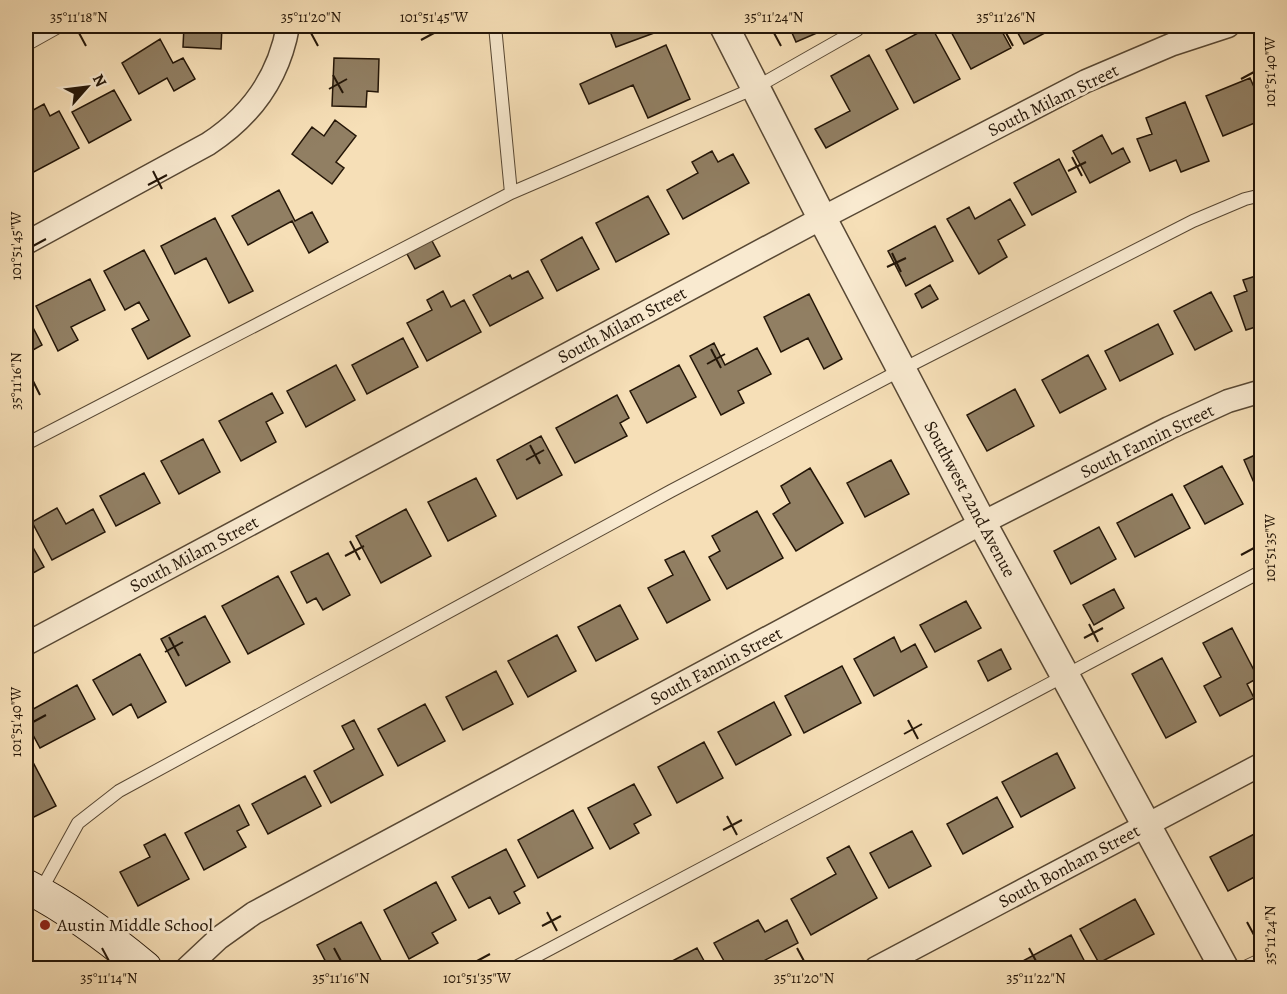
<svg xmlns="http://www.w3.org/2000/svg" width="1287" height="994" font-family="Alegreya,serif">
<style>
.building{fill:#917f63;stroke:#241608;stroke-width:1.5}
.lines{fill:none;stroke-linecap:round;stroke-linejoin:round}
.service-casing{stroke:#584834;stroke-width:14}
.minor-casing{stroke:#584834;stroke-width:25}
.tertiary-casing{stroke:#584834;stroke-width:31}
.secondary-casing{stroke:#241608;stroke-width:35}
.service{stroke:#f9ead0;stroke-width:12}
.minor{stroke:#f9ead0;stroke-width:22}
.tertiary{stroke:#f9ead0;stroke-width:28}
.secondary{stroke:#f9ead0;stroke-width:33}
.ticks{fill:none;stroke:#241608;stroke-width:2}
.poi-dot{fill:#8f2418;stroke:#f9ead0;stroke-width:2}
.labels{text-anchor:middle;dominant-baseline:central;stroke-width:6;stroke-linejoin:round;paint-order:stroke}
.street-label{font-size:18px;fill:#241608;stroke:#f9ead0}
.poi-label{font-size:18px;fill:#241608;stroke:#f9ead0;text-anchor:start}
.neatline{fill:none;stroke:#241608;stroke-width:2}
.ticks-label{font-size:15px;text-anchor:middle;fill:#241608}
</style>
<rect width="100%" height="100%" fill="#f6dfb7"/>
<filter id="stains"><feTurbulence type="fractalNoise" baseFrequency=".00333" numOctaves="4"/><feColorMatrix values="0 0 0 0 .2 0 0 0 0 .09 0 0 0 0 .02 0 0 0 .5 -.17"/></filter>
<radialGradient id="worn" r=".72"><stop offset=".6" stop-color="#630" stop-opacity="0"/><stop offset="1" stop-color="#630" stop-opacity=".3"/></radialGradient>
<path class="building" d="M184,26H222L221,49L183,47Z
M353,26H405V27L353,31Z
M608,26H651L654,33L616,47Z
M789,26H833L796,42Z
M931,26L960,79L914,103L886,50Z
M948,26H999L1011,48L971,69Z
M1014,26H1058L1024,44Z
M160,39L173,63L183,58L195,79L174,91L167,78L139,94L122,63Z
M666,45L690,99L648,118L633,85L589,104L580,84Z
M869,55L898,109L826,148L815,129L850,111L831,76Z
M334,58L379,59L378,92L367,91L366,107L332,106Z
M1250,78L1262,105V120L1223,136L1206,96Z
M114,90L131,120L89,143L72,112Z
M1185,102L1209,161L1181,172L1176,160L1150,171L1137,139L1152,134L1146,118Z
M44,104L50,116L59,111L79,148L30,174L26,166V137L30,134L26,125V114Z
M335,120L356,136L336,162L344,168L332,184L292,154L312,127L324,136Z
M1102,135L1112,154L1123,148L1130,162L1090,183L1073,151Z
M712,151L718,162L733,154L749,183L683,219L667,190L698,173L692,162Z
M1059,159L1076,192L1032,215L1014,183Z
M279,190L295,221L312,212L328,242L309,253L292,221L248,245L232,216Z
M648,196L669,234L616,262L596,223Z
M1010,199L1025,225L998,240L1007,257L979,274L947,219L969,207L975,219Z
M215,218L253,291L229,303L206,258L175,274L161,246Z
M935,226L953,261L906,286L888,251Z
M582,237L599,269L557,291L541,260Z
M431,239L440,256L415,269L406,252Z
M144,250L190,336L148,359L132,329L149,320L139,302L125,310L104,271Z
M528,271L543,298L490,326L473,295L510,275L512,279Z
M1262,274V325L1246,330L1234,296L1247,291L1243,280Z
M90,279L105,310L71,327L78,340L58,351L36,306Z
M930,285L938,299L922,308L915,294Z
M443,291L451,307L464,300L481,332L427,361L407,323L432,310L427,300Z
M1211,292L1232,331L1195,350L1174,311Z
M809,294L842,359L824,369L808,338L781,352L764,317Z
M26,314L42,345L26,354Z
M1158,324L1173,354L1120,381L1105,351Z
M403,338L418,367L367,394L352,365Z
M714,343L725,365L757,348L771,374L738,391L744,403L721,415L690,356Z
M1088,355L1106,389L1060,413L1042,380Z
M336,365L355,400L306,427L287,391Z
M679,365L696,397L647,423L630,391Z
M1015,389L1034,426L987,451L967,415Z
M272,393L283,413L266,422L276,442L241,461L219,421Z
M617,395L629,418L620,423L627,436L575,463L556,428Z
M541,436L562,475L517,499L497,460Z
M203,439L220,472L179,494L161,461Z
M1262,452V501L1244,460Z
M891,460L909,494L865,517L847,483Z
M1222,466L1243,504L1205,524L1184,486Z
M810,468L843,523L796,551L773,514L790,503L781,486Z
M144,473L160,503L116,526L100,496Z
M476,478L496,516L448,541L428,502Z
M1172,494L1190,528L1135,557L1117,523Z
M57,508L66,524L93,509L105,532L52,560L32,522Z
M406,509L431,556L381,583L356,536Z
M757,511L783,558L727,589L709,557L720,551L712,536Z
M1099,527L1116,559L1071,584L1054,551Z
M26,535L44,567L26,577Z
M684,551L710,600L667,623L648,588L673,575L665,560Z
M328,553L350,595L323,610L316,598L307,603L291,572Z
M278,576L304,624L248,654L222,606Z
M1114,589L1124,608L1094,625L1083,605Z
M966,601L981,628L935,652L920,625Z
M620,605L638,639L596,661L578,627Z
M205,616L230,662L186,686L161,639Z
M1232,628L1258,678L1247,684L1254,698L1220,716L1204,686L1221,677L1203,643Z
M557,635L576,671L528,697L508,661Z
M894,637L901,652L915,644L927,667L874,696L854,659Z
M1001,649L1011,669L988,681L978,661Z
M140,654L166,702L138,718L131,704L113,715L93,680Z
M1162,658L1196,722L1166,738L1132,674Z
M842,666L861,703L804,733L785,696Z
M496,671L513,704L463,730L446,697Z
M77,685L95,719L40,748L26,722V713Z
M774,702L791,735L736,765L718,732Z
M425,704L445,741L398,766L378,729Z
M354,720L383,775L331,803L314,771L354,749L342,726Z
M704,742L723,778L677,803L658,767Z
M26,749L56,806L26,821Z
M1057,753L1075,788L1021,817L1002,782Z
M305,776L321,806L268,834L252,804Z
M634,784L651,815L634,824L639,833L610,849L588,808Z
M997,797L1013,827L963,854L947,824Z
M239,805L249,825L237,831L246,847L204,870L185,833Z
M573,810L593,848L538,878L518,840Z
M1262,830V873L1228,891L1210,857Z
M912,831L931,866L889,888L870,853Z
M165,834L189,879L138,906L120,872L150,857L144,845Z
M849,846L877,898L811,935L791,899L836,874L827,858Z
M506,849L525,886L514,892L520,903L499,914L490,897L469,908L452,877Z
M436,882L456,920L432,933L438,943L409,959L384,910Z
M1135,899L1154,934L1099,963L1080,929Z
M758,920L765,932L787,920L798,943L750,968H728L714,943Z
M361,922L385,968H329L317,945Z
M1071,935L1088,968H1022L1019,963Z
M697,948L708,968H659Z"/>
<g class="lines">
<defs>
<path id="service" d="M495,26L511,193
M26,45L60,26
M26,444L511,193L755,88L857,30L860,26
M40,892L78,823L119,791L671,491L901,370L1193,221L1245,199L1262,195
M514,968L1262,571
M1243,968L1262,959"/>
<path id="minor" d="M26,243L208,144C251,116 279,77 288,26
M26,644L822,218L1086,81L1173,44L1228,26
M187,968L219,938L254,913L982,523L1169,428L1228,401L1262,391
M876,968L1262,764"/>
<path id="tertiary" d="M724,26L822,218L982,523L1224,968"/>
<path id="secondary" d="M26,886C69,908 108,937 145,968"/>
</defs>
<use href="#service" class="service-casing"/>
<use href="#minor" class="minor-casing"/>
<use href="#tertiary" class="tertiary-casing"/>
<use href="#secondary" class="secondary-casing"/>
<use href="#service" class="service"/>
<use href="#minor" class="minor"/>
<use href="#tertiary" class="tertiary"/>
<use href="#secondary" class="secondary"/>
</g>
<path class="ticks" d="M79,33L86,46M311,33L318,46M774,33L781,46M1006,33L1013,46M421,40L434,33M333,75L343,93M1241,79L1254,72M329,89L347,79M1072,157L1082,176M153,171L162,189M1068,171L1086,162M148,185L167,175M33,246L46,239M892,253L901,272M887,267L906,258M711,349L721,368M707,364L725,354M33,381L40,395M530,445L540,464M526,460L544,450M350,541L360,560M1241,555L1254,548M345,556L364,546M1089,624L1098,642M169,637L179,656M1084,638L1103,628M165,652L183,642M908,720L918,739M33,722L46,715M904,734L922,724M727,816L737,835M723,830L742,820M547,912L557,931M1247,922L1254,935M542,926L561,916M102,948L109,961M334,948L341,961M797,948L804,961M1029,948L1036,961M477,961L490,954"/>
<circle class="poi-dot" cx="45" cy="925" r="6"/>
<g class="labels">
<g class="street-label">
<text transform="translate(1053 100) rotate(-26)">South Milam Street</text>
<text transform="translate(622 325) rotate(-28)">South Milam Street</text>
<text transform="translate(1147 441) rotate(-26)">South Fannin Street</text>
<text transform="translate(970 499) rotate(62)">Southwest 22nd Avenue</text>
<text transform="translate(194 554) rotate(-28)">South Milam Street</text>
<text transform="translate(716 666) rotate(-28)">South Fannin Street</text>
<text transform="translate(1069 866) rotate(-28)">South Bonham Street</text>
</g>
<g class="poi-label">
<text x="57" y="925">Austin Middle School</text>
</g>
</g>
<rect width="1287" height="994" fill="none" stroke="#f6dfb7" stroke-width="66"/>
<g transform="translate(87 87) rotate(62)" stroke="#f9ead0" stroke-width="4.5" paint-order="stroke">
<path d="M0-4.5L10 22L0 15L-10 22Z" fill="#241608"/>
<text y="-9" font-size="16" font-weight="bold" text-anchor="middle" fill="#241608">N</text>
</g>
<rect x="33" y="33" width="1221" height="928" class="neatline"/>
<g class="ticks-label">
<text x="79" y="22">35°11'18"N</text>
<text x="311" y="22">35°11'20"N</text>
<text x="434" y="22">101°51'45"W</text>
<text x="774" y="22">35°11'24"N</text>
<text x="1006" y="22">35°11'26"N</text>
<text transform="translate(1270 72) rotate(-90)" y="5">101°51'40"W</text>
<text transform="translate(16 246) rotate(-90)" y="5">101°51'45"W</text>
<text transform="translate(16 381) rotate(-90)" y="5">35°11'16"N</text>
<text transform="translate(1270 548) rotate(-90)" y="5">101°51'35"W</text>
<text transform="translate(16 722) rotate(-90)" y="5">101°51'40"W</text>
<text transform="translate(1270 935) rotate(-90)" y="5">35°11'24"N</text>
<text x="109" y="983">35°11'14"N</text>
<text x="341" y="983">35°11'16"N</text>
<text x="477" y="983">101°51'35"W</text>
<text x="804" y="983">35°11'20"N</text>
<text x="1036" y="983">35°11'22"N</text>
</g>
<rect width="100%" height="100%" filter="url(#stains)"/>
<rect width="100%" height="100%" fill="url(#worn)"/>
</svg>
